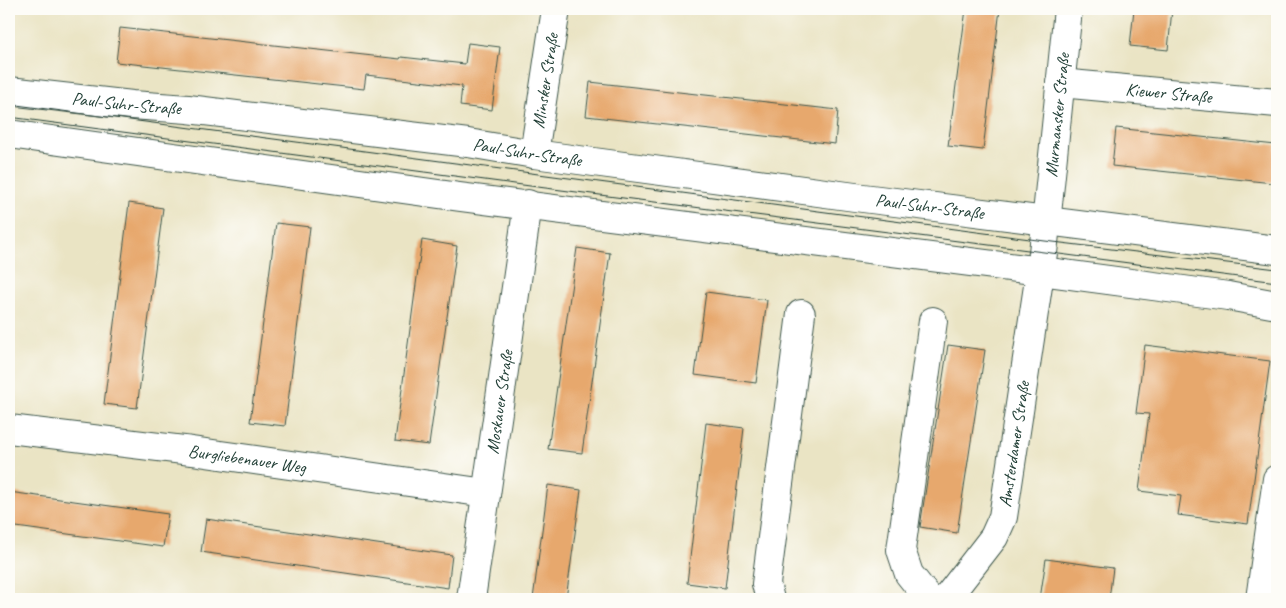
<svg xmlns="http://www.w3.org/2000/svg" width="1286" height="608" font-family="Caveat,sans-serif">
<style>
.building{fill:#e7a86d}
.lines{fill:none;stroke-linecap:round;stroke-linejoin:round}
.minor-casing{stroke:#3d564a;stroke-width:30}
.minor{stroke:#fff;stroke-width:28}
.tram{stroke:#1f3d34;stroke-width:1}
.labels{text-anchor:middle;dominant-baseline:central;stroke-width:4;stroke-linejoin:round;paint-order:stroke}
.street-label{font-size:18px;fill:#1f3d34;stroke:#fdfcf7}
</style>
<rect width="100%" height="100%" fill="#fdfcf7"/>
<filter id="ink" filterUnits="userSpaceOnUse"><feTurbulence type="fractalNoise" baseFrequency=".02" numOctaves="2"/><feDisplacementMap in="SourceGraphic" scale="10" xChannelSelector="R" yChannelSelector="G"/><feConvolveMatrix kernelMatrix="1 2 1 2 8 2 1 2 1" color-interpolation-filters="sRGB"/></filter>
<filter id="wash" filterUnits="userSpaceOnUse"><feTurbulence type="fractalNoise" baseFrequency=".0096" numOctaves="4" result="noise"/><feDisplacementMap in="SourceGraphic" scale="20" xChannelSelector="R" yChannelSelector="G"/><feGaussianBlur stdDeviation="1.12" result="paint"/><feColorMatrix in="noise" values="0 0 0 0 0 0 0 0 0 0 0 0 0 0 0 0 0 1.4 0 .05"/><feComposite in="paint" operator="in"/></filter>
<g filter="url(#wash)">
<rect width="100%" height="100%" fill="#eae4c4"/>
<g id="blocks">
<path class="building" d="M966,9H1000L983,150L948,146Z
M1134,9H1172L1168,50L1130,46Z
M120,28L400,59L401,57L465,64L468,43L500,47L492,110L460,106L462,86L366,75L364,89L116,62Z
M590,82L838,110L835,144L586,116Z
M1116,128L1276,145L1273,183L1112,166Z
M129,203L163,208L137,408L104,404Z
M276,223L310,227L285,426L250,422Z
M422,240L457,246L429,445L395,441Z
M577,248L610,253L582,453L548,449Z
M706,292L767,300L756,383L695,375Z
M948,345L985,350L957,533L920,527Z
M1145,345L1270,361L1248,524L1178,515L1181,496L1139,491L1149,414L1136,413Z
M706,423L744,428L725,588L687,583Z
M548,485L581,490L566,599H533Z
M9,492L168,514L163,547L9,526Z
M206,519L452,555L448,588L201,552Z
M1046,559L1113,568L1109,599H1040Z"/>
</g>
</g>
<g filter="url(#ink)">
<use href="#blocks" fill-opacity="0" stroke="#3d564a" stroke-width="1"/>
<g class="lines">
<defs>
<g id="minor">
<path id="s1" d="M1060,83L1277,103"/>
<path id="s2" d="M9,91L132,105L188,109L468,143L534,154L855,197L1277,250"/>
<path d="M9,134L460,197L1041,271L1228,296L1277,305"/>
<path id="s3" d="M534,154L556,9"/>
<path id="s4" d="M9,429L192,451L486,493"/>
<path id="s5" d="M471,599L528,204"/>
<path d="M770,599L766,584L801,314"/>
<path d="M929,599L909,574L901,550L933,321"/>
<path id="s6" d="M946,599L994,537L1003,517L1043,253L1068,9"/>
<path d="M1260,599L1277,479"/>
</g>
</defs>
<use href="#minor" class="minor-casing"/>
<use href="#minor" class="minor"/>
<path class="tram" d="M9,104L1045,241L1277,269
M9,117L530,186L1277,282"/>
</g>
</g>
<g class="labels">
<g class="street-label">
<text stroke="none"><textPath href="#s3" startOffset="74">Minsker Straße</textPath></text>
<text stroke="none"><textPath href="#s1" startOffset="109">Kiewer Straße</textPath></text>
<text stroke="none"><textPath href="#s2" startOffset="118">Paul-Suhr-Straße</textPath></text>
<text stroke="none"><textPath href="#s6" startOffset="506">Murmansker Straße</textPath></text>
<text stroke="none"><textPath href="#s2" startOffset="522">Paul-Suhr-Straße</textPath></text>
<text stroke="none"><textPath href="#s2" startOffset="928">Paul-Suhr-Straße</textPath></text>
<text stroke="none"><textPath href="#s5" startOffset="199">Moskauer Straße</textPath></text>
<text stroke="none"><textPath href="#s6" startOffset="174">Amsterdamer Straße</textPath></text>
<text stroke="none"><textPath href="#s4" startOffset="240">Burgliebenauer Weg</textPath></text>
</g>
</g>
<rect width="1286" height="608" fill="none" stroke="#fdfcf7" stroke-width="30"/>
</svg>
